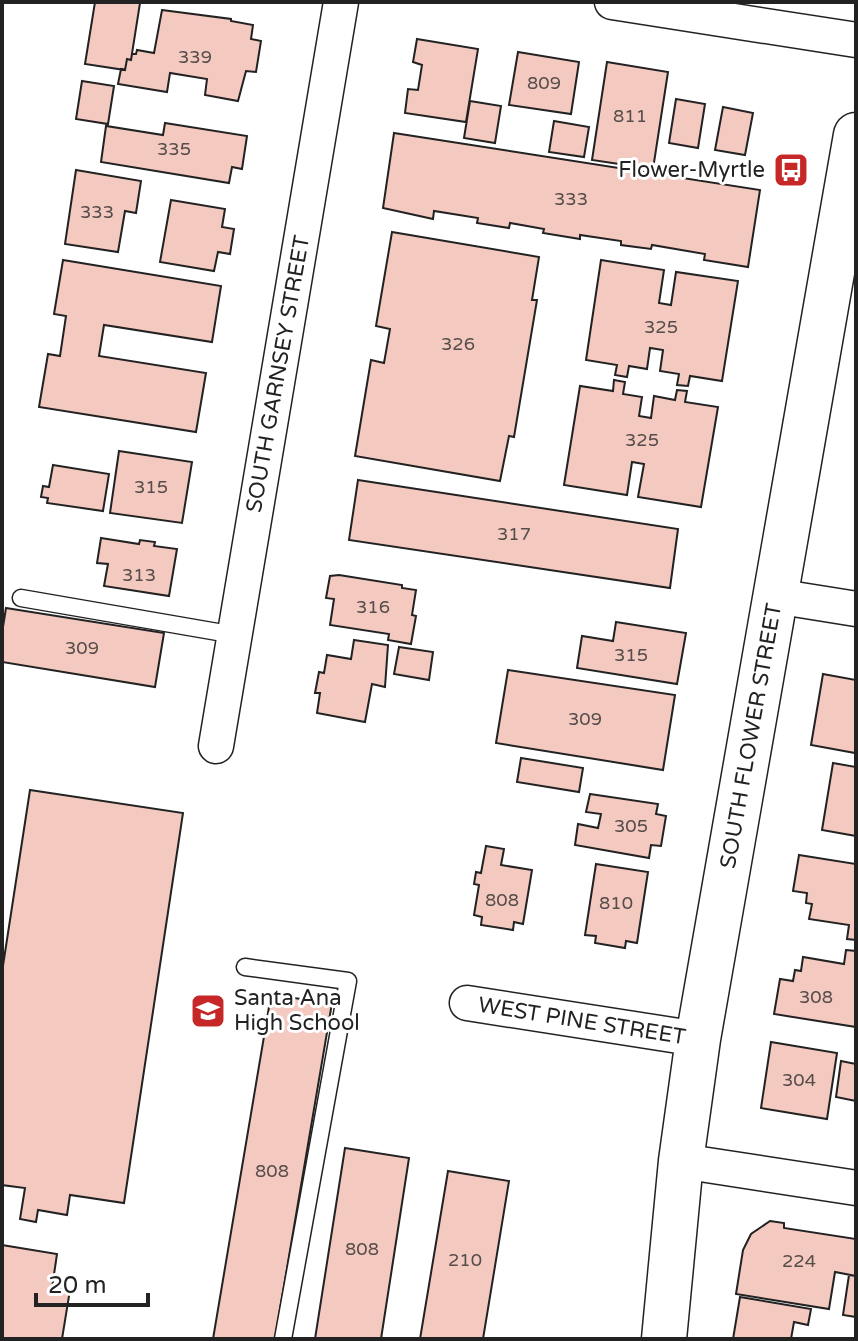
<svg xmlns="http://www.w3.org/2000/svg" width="858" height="1341" font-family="'Varela Round',sans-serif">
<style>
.building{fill:#f3c9c0;stroke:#222;stroke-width:2}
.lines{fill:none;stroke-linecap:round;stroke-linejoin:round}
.lane-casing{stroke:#222;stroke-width:19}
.street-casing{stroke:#222;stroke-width:37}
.secondary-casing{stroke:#222;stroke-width:47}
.lane{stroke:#fff;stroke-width:16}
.street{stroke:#fff;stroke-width:34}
.secondary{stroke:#fff;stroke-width:44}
.labels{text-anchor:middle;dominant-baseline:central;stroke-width:6;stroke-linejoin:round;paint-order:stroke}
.number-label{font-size:18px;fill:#564c4a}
.poi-label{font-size:22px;fill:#222;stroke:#fff;text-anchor:end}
.street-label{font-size:22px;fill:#222;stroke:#fff}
</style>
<rect width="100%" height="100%" fill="#fff"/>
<path class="building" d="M95,2L140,3L131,60L127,59L125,70L85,64Z
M162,10L231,19V21L253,25L251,39L261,41L256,72L246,71L238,101L205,95L207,79L170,73L167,92L118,84L121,69L125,70L127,59L131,60L132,54H136L137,50L154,53Z
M417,39L478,49L466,122L405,113L408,89L418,90L422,65L413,62Z
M518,52L579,62L571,114L509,105Z
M607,62L668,72L653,169L592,160Z
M82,81L114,86L108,124L76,119Z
M676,99L705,104L698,148L669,143Z
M470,101L501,106L495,143L464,138Z
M723,107L753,113L745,155L715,150Z
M554,121L589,127L584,157L549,152Z
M165,123L247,136L242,169L232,167L229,183L101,162L106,126L163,135Z
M394,133L760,190L748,267L704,260L705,254L652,245L651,249L621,245V241L580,235V239L543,233L544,229L510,223L509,228L477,223L478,218L434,211L433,219L383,208Z
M76,170L141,181L136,213L125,211L118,252L65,244Z
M171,200L225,209L222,227L234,229L230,254L218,252L214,271L160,262Z
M392,232L539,257L532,300H537L514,437L509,436L500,481L355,456L371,360L384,363L390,329L376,326Z
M63,260L221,286L212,342L104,325L99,356L206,373L196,432L39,407L48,354L60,356L66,316L54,314Z
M601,260L664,270L659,303L671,305L676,272L738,281L722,381L690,376L688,386L677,385L679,374L660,371L663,350L650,348L647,369L629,366L627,377L615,375L617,365L586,360Z
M614,380L625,382L623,394L642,397L639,416L651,418L654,396L675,400L677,390L687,391L685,402L718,407L701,507L638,497L644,464L632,462L627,495L564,485L580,386L613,391Z
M119,451L192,462L182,523L110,513Z
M53,465L109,474L103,511L47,503L48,498L41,497L43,486L49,487Z
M358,480L678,529L670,588L349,540Z
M101,538L139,544L140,540L155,542L154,546L177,549L169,596L104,586L108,564L97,563Z
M339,575L402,585V588L416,590L412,615L416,616L411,644L388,640L389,634L330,625L334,599L326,598L330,576Z
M6,608L164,633L155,687L2,662V633Z
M616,622L686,633L677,684L577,668L582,636L613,641Z
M354,640L388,645L385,687L372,684L365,722L317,713L320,693H315L319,672L324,673L327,655L351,659Z
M399,647L433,652L429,680L394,674Z
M508,670L675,695L663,770L496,743Z
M823,674L856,680L855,753L811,745Z
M521,758L583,768L579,792L517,782Z
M833,763L856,767V836L822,830Z
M30,790L183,813L124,1203L70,1195L67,1215L38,1210L36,1222L20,1219L25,1188L2,1185V972Z
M590,794L658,804L656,814L666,816L661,846L651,845L649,858L575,845L578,824L598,828L601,814L586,812Z
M486,846L504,849L501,865L532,870L523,924L514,922L513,930L481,925L482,917L474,915L479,885L474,884L476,872L481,873Z
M799,855L856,864V940L847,939L849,925L809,919L812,904L806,903L807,893L793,891Z
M596,864L648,872L637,943L626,941L625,948L595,943L596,936L585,935Z
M846,950L856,951V1027L774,1014L780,979L793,981L795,970L801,971L803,957L844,964Z
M271,995L332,1003L275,1339H213Z
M771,1042L837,1053L827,1119L761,1108Z
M841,1061L856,1064V1101L836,1097Z
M345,1148L409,1158L381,1339H315Z
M448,1171L509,1181L483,1339H420Z
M770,1221L784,1223V1228L856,1239V1276L835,1272L829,1309L736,1294L743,1250L751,1234Z
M2,1245L57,1254L52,1288L70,1290L62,1339H2Z
M849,1275L856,1276V1317L843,1315Z
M740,1297L811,1309L808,1325L794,1322L791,1339H733Z"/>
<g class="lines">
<defs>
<path id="lane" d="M21,598L235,635
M245,967L348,981L283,1339"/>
<path id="street" d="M612,2L856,40
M775,596L856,609
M216,746L341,2
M467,1003L698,1039
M681,1161L856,1188"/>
<path id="secondary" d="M664,1339L681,1161L698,1039L856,135"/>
</defs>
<use href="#lane" class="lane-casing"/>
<use href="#street" class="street-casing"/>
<use href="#secondary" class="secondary-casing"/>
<use href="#lane" class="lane"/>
<use href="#street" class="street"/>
<use href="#secondary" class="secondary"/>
</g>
<defs>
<symbol id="bus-square" viewBox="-11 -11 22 22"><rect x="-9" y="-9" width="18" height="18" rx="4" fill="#c62828" stroke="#fff"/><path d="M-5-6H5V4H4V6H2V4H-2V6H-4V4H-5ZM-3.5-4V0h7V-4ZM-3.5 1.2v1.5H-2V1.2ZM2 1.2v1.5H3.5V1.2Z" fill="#fff"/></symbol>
<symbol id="school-square" viewBox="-11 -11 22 22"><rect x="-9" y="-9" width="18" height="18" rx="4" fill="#c62828" stroke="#fff"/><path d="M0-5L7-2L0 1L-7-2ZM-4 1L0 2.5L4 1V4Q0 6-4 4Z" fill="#fff"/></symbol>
</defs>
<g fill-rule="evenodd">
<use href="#bus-square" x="771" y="150" width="40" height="40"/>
<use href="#school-square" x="188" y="991" width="40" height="40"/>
</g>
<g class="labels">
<g class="number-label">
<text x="195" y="57">339</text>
<text x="544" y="83">809</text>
<text x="630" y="116">811</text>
<text x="174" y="149">335</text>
<text x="571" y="199">333</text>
<text x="97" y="212">333</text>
<text x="661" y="327">325</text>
<text x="458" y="344">326</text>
<text x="642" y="440">325</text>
<text x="151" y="487">315</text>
<text x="514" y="534">317</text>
<text x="139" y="575">313</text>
<text x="373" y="607">316</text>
<text x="82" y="648">309</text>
<text x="631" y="655">315</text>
<text x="585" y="719">309</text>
<text x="631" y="826">305</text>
<text x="502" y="900">808</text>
<text x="616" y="903">810</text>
<text x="816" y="997">308</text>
<text x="799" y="1080">304</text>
<text x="272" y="1171">808</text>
<text x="362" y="1249">808</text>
<text x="465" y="1260">210</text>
<text x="799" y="1261">224</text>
</g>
<g class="poi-label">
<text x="765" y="170">Flower-Myrtle</text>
<text x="234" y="998" text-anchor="start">Santa Ana<tspan x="234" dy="25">High School</tspan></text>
</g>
<g class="street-label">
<text transform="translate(278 374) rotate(-80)">SOUTH GARNSEY STREET</text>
<text transform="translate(751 736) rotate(-80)">SOUTH FLOWER STREET</text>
<text transform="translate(582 1021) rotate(9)">WEST PINE STREET</text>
</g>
</g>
<rect width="858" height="1341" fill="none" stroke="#222222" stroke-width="8"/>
<path d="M36 1293v12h112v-12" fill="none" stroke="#222222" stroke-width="4"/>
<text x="48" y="1293" font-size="24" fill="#222222" stroke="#ffffff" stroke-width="6" paint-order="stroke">20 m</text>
</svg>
